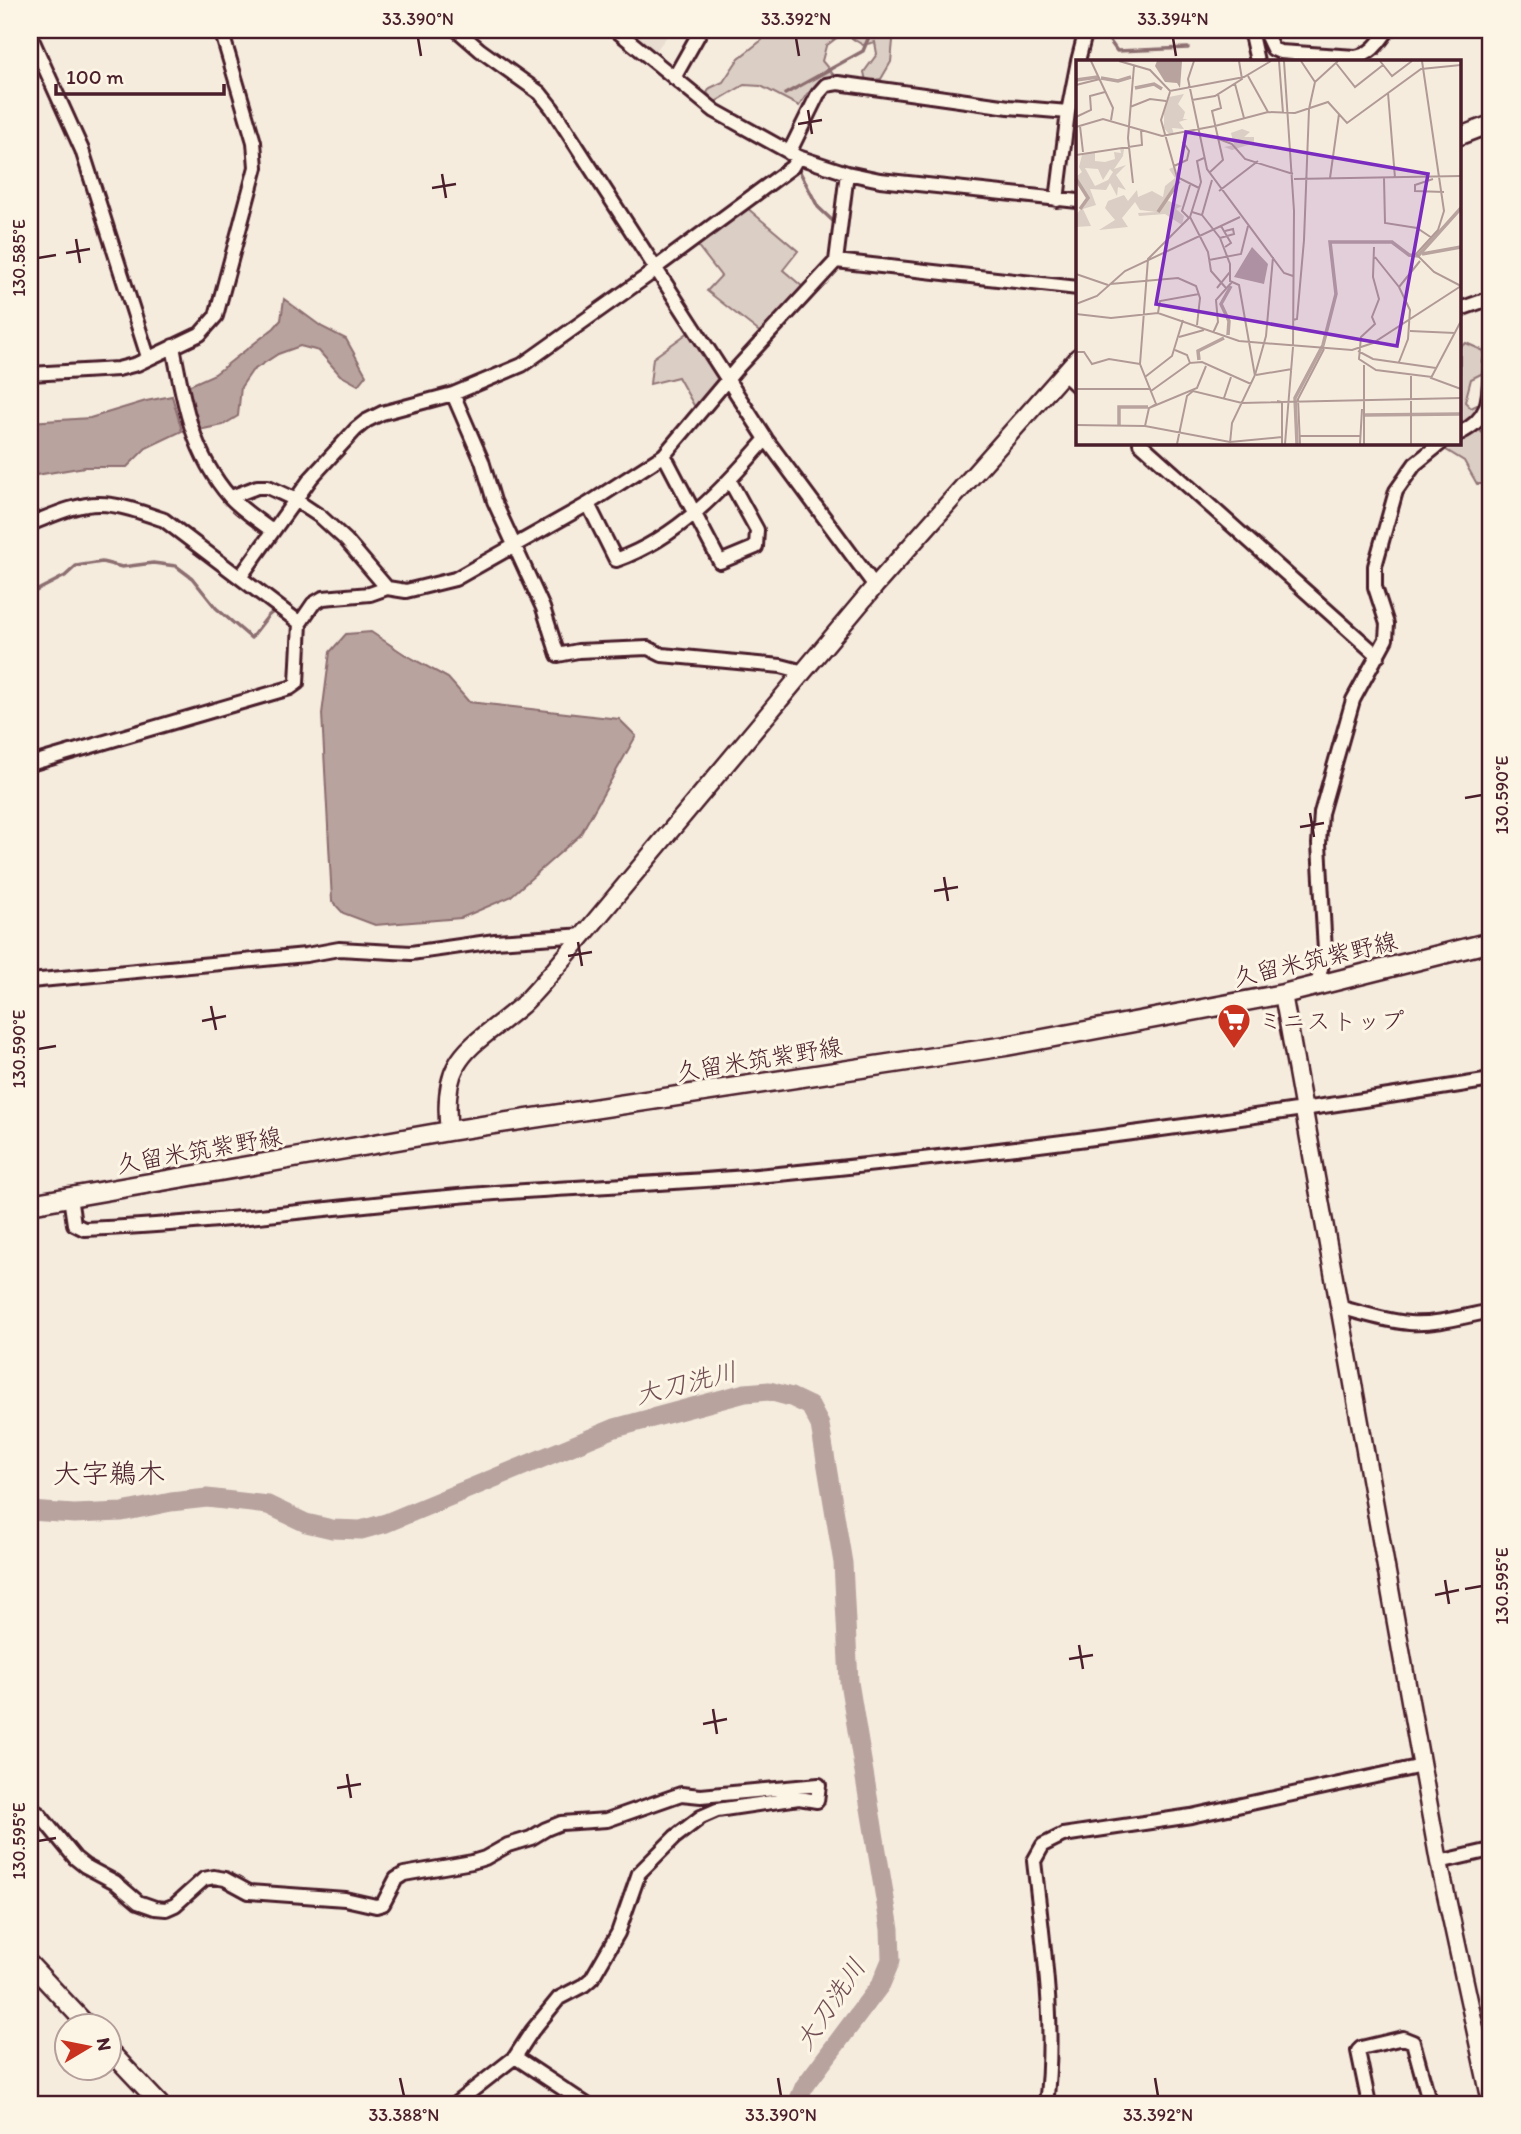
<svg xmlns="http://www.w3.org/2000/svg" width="1521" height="2134" font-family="Itim,'Klee One',sans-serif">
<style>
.built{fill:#e8ddd0}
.green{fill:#dbcec4;stroke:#927678;stroke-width:2}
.water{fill:#b8a39e;stroke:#8c6e70;stroke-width:2}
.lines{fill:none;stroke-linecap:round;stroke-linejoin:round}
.stream{stroke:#8c6e70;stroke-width:3.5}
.river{stroke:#b8a39e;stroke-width:19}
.street-casing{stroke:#4a1f2b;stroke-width:18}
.secondary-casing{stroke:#4a1f2b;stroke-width:21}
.primary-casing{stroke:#4a1f2b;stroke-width:23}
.street{stroke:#fcf5e5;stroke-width:12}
.secondary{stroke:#fcf5e5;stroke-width:16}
.primary{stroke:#fcf5e5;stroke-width:18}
.ticks{fill:none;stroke:#4a1f2b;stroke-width:2.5}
.labels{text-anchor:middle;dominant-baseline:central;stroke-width:6;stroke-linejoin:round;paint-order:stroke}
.street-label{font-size:24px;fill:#4a1f2b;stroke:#fcf5e5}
.poi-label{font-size:24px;fill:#4a1f2b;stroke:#fcf5e5;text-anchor:start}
.water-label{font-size:26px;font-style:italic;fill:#704d53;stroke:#fcf5e5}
.quarter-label{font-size:28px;fill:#4a1f2b;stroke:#fcf5e5}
.inset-river{fill:none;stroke:#b8a39e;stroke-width:3.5}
.inset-road{fill:none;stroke:#b19a96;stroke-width:2}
.view{fill:#7b2cbf;fill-opacity:0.15;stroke:#7b2cbf;stroke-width:3.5}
.inset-edge{fill:none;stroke:#4a1f2b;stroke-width:3.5}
.neatline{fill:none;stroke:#4a1f2b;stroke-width:2.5}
.ticks-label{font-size:18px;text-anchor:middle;fill:#4a1f2b}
</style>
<rect width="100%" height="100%" fill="#f5ecde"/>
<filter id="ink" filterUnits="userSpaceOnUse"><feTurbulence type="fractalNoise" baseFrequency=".0143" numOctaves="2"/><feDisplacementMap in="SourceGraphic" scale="14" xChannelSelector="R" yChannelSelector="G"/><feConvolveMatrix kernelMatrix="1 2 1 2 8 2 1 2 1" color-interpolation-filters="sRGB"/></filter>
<g filter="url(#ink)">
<path class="built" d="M628,30H672L654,53Z"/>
<path class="green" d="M758,30H894L891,62L881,79L866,81L864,72L877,54L875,42L863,45L843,33L826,46L822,61L833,74L807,94L799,106L761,86L744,85L715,102L707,93L710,88L723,82L739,58L762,40Z
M746,207L798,251L783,270L803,287L762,334L707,291L721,276L697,245Z
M689,332L721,380L696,409L678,377L650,384L653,358Z
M1466,343L1484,351L1483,373L1471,379L1465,402L1471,408L1481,403L1491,406V413L1479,430L1484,434L1491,433V484H1477L1464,461L1443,448L1441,443H1460V347Z"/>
<path class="water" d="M284,299L322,327L346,339L366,375L358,385L340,375L319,351L300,346L278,354L252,371L241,387L238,416L223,425L198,430L187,395L188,386L215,374L274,328L281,320Z
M172,396L182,431L146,448L127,467H85L30,476V422L90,418L146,401Z
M371,632L404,654L448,678L469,702L619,719L636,736L580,835L510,897L461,918L375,925L343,913L332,901L322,714L330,652L346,634Z"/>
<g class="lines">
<path class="stream" d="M1102,30L1117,51L1188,48
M785,94L863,51L870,34
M800,172L818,207L836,224
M30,594L65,576L76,566L102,562L122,567L153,563L176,566L192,578L216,608L251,638L268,616L273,612"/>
<path class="river" d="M30,1511L74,1514L122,1512L171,1502L207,1498L268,1505L306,1523L332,1529L361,1530L386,1523L615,1428L745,1393L769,1391L791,1397L810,1406L820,1425L843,1563L849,1682L890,1929L891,1960L881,1984L804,2087L797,2104"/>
<defs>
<path id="street" d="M457,30L480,50L540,93L552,108L766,439L875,586
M616,30L715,111L798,157L847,173L880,180L1078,201
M1250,30L1257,61
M1264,30L1273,49L1280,52L1356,57C1372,54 1379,42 1388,30
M30,35L82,150L148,357
M1078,61L1086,30
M674,78L701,30
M789,153L818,94L826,85L838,83L1009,107L1068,112
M1057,200L1068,112L1078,61
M836,261L1078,288
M1460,309L1491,298
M173,346C183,400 192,454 230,497C242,510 258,520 272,531
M1063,373L1078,387
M30,374L118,369L137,364L200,334L216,316L256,167L254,142L221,30
M453,394L482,461L494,501L543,608L558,655L578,651L648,648L662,655L781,666L804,672
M1460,433C1493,417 1489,394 1491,362
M1140,443L1378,656
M664,455L720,562L756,547L757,530L730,481
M231,497L257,487H268L294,499L321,517L346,540L387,588L406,591L455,579L588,504L664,455L738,367L836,261L847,173
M588,504L616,560C678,538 724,488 766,439
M30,524C51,516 75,504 99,504C120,504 144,513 164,520L300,623
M241,576L311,478L356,429L366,421L382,413L453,394L522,365L650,274L654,269L792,167L798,157
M30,764L290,688L297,683L300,623L313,604L323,598L370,594L387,588
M30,981L306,955L339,949L411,953L495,941L585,935
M1317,986L1325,951L1319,844L1321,813L1353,700L1386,639L1387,624L1375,587V566L1396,491L1415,464L1441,443
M70,1197L74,1224L84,1229C221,1224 358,1203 495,1193C590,1186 685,1183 779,1174C1017,1151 1255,1118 1491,1080
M1339,1307C1362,1313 1385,1321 1409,1323C1436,1325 1465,1316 1491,1311
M30,1808L39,1814L75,1858L85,1866L115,1882L138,1902L155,1908L166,1909L175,1905L204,1879L214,1877L225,1879L249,1892L345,1899L376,1906L383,1904L396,1879L404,1874L472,1862L485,1858L508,1845L531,1838L546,1829L561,1823L607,1820L681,1794L701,1796L819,1785L817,1801L799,1798L717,1810L701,1817L675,1837L639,1873L618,1933L592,1978L584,1985L559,1998L532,2031L515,2057L455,2104
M1439,1862L1491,1850
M515,2057L586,2104
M1046,2104C1056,2024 1043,1942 1034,1861L1043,1845L1063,1835L1191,1816L1422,1766
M1369,2104L1358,2051L1361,2048L1403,2038L1413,2042L1430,2104"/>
<path id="secondary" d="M1460,136L1491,124
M1283,994L1439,1862L1491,2102
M449,1131C440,1054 471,1049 522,1005C534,994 544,981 555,969L875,586L1078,357
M30,1964L87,2025
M108,2049L160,2104"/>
<path id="primary" d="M30,1204L449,1131L1006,1046L1283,994L1491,942"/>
</defs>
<use href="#street" class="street-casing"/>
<use href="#secondary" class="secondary-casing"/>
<use href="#primary" class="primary-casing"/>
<use href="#street" class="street"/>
<use href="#secondary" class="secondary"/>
<use href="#primary" class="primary"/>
</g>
</g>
<path class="ticks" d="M418,38L421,56M796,38L799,56M1173,38L1176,56M808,110L812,134M798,124L822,120M442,174L446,198M432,188L456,184M76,239L80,263M66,253L90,249M38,258L56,255M1465,798L1482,795M1310,813L1314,837M1300,827L1324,823M944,877L948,901M934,891L958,887M578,942L582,966M568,956L592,952M211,1006L216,1030M202,1021L226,1016M38,1049L56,1046M1445,1580L1449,1604M1465,1589L1482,1586M1435,1595L1459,1590M1079,1645L1083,1669M1069,1659L1093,1655M713,1709L717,1734M703,1724L727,1719M347,1774L351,1798M337,1788L361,1784M38,1841L56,1838M400,2078L404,2096M778,2078L781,2096M1155,2078L1158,2096"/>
<defs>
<symbol id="supermarket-pin" viewBox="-11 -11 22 30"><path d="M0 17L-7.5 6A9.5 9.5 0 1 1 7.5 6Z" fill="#c8321e" stroke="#fcf5e5"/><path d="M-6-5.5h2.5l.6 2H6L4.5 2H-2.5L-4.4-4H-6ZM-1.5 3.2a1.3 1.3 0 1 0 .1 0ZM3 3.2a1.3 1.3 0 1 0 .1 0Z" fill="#fff"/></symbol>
</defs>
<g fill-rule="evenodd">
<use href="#supermarket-pin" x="1215" y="1001" width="38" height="52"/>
</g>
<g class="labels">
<g class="street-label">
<text transform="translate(1315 959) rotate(-13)">久留米筑紫野線</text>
<text transform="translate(759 1059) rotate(-9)">久留米筑紫野線</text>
<text transform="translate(199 1150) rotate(-10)">久留米筑紫野線</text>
</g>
<g class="poi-label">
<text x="1258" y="1020">ミニストップ</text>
</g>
<g class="water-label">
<text transform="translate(686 1383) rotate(-14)">大刀洗川</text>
<text transform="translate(830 2004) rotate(-56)">大刀洗川</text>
</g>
<g class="quarter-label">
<text x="109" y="1473">大字鵜木</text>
</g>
</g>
<g transform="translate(1076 60)">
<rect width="385" height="385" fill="#f5ecde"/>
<path d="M108,34L102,44L109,52L107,59H112L103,62L108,69L96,68L98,74H93L88,68V51L93,37ZM166,69L174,72L168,77H178V83L156,90L148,87L158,85L155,73ZM44,88L48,89L47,96L38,109L50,105L40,115L50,130L42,127L41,136L34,123L30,130L14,129L20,145L7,149L15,166L0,167V155L13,139L0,117L6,112L3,107L6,95L19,92V101L29,102L39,99L38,92L45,93ZM9,108L22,109L27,120L34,109L37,112L32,120L19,126ZM98,107L102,120L90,140L106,146L100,149L108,156L106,165L89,154L63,156L62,153L80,152L64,150L59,142L46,158L52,167L23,170L39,160L29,148L32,141L48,135L52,141L61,130L62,137L76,131L87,137L89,126L99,118L93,109Z" fill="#dbcec4" fill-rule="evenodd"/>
<path d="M81,1H106L104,28L101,23L89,22L79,6ZM176,187L192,204L188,224L158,217Z" fill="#b8a39e"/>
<path class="inset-river" d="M25,18L42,21L55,17M0,20L22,17M59,28L78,24L86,29M0,119L12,138L4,149M82,152L103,121M346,194L385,187M152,275L153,261L145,244L155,226M123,300L122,291L148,278M288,355L385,354M43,365V347H72M221,384L219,338L247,285L260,234L254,182H316L333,195L342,196L385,148"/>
<path class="inset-road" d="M15,1L37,48L35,60M43,1L74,10L94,31L168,17L195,1M118,1L112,19L131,109L208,213L217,216M203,1L207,53M208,1L218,151L217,287L209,384M225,1L239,22M304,1L316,16L336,1M346,1L368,151L362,170L340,194L358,212L385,226M260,3L279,27L307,5M172,16L192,52M159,24L168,58M0,25L24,19M94,32L85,60L101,117L123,128M312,33L319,118M116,40L139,36L166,19L163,1M54,47L74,39L90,41M0,57L15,50L14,36L29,32M4,66L7,92M139,66L192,52L219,53L252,42L271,63L345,9L385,5M0,67L27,59L86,76L139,66M143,79L156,84L169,99L217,114M0,95L66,85L65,70M98,106L111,100L113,91L107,82M133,113L147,100L136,51L145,48L142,34M254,118L263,54M308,118L309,163L341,168L356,178M218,119L385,116M357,119L339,125V131L368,132M57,123L52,78L58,6M143,131L182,101M116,152L126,155L144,178L154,204V212L141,228M126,155L136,120M114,157L132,192L135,211L150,228M113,158L106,151L114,125M145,166L155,183L149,187M144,178L158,174L157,169L149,171M298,187L297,217L303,239L296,257L299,264L285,277L283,299L300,310L356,317M299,197L323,227L334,250L332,279L323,302M133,200L165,194L172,166M154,212V221L163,225L179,316M0,214L32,225M34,224L102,218L120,226L124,238L121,265M323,227L344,201M0,244L21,236L49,211L164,157M82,253L84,241L123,234M0,254L35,258L82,253L163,281L276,290L297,283L385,226M217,260L221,259L228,180L233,49L239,22L262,1M385,261L355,318L385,329M334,271L379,273M137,273L142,262L140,240L156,222M103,277L128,270M99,290L111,295L114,303L126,302L175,324M282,291L297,299L360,308M0,292H8L16,304L33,299L64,304M180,315L216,309M335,316V384M69,317L96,296L107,260M0,329H75M75,331L114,303M148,338L155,317M201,341L206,342V384M73,348L80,344L64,304L72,199L114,157L125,122L121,101L128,98M0,365L69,366L154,382L206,377M69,366L73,348L121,328L130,306M223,376H284M154,383L156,363L179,315L190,276L197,197M101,384L111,336L117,331L166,343L385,338M224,384L222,339L248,289M284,384L286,349M288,384V305"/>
<path class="view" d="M110,72L352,114L321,286L80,244Z"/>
<rect width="385" height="385" class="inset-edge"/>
</g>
<rect width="1521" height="2134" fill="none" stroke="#fcf5e5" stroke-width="77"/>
<g transform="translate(88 2047) rotate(80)"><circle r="33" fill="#fcf5e5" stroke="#b59f9b" stroke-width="2"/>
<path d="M0-5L12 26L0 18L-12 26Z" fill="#c8321e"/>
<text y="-10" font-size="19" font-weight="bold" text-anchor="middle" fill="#4a1f2b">N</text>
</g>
<path d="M56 84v10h168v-10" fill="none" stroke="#4a1f2b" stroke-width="3.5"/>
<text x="66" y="84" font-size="21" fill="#4a1f2b" stroke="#fcf5e5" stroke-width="5" paint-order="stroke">100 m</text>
<rect x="38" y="38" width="1444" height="2058" class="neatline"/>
<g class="ticks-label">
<text x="418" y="25">33.390°N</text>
<text x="796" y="25">33.392°N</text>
<text x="1173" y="25">33.394°N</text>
<text transform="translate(19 258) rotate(-90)" y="6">130.585°E</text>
<text transform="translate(1502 795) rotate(-90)" y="6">130.590°E</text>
<text transform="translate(19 1049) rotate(-90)" y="6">130.590°E</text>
<text transform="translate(1502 1586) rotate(-90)" y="6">130.595°E</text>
<text transform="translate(19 1841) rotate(-90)" y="6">130.595°E</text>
<text x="404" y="2121">33.388°N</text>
<text x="781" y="2121">33.390°N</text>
<text x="1158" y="2121">33.392°N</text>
</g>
</svg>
